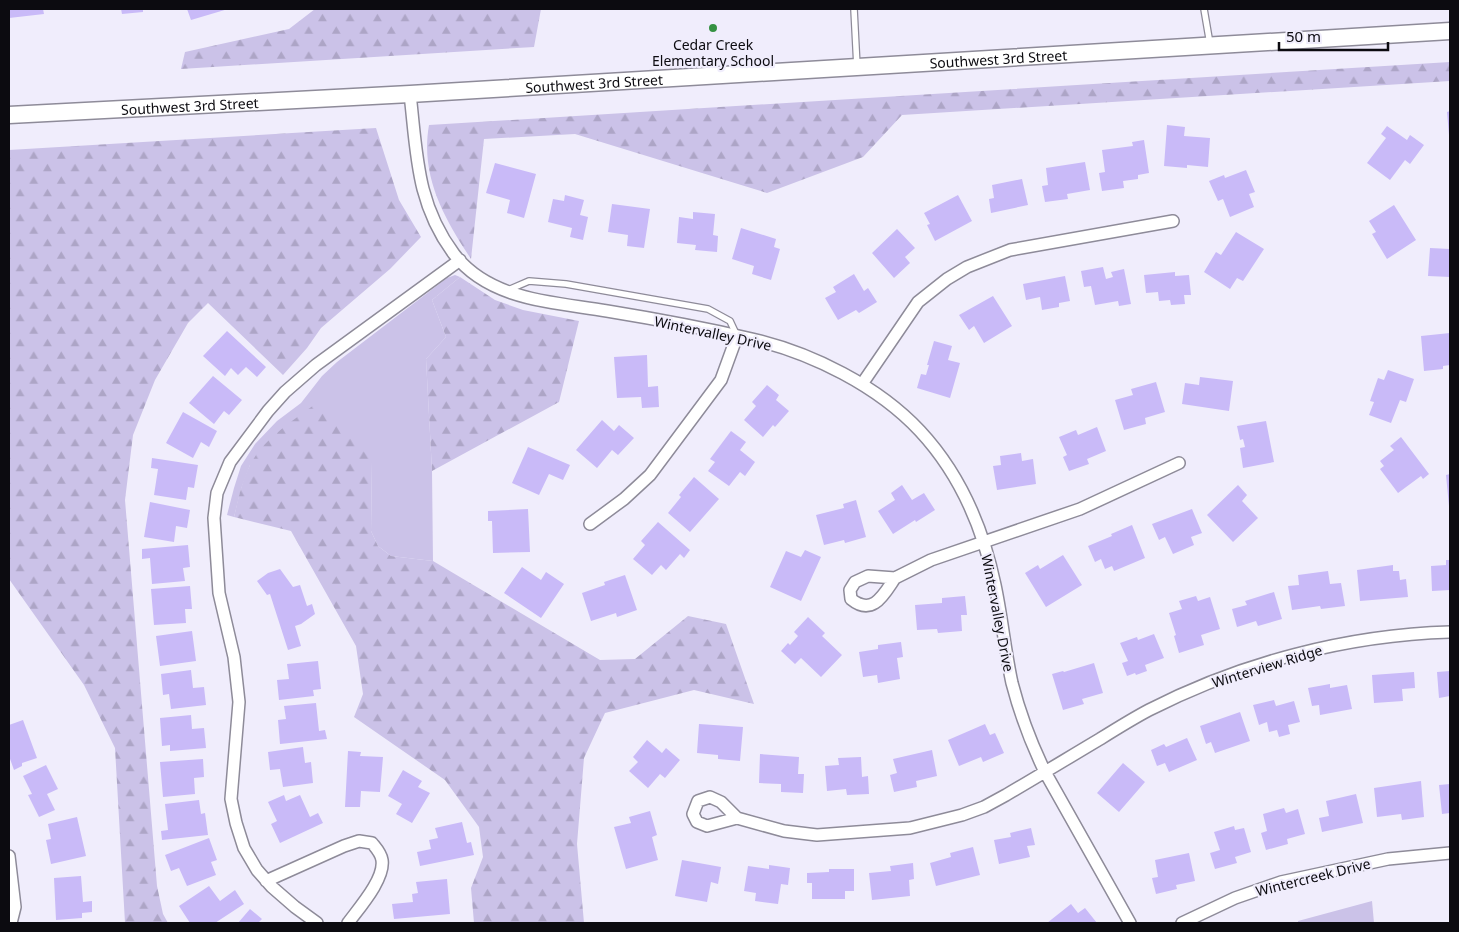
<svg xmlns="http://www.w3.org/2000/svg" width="1459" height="932" font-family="'Noto Sans',sans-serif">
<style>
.grass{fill:#cbc2e8}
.forest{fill:url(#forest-firs)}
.building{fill:#c9baf8}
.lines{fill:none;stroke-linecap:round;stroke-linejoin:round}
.lane-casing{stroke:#8e8b99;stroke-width:8}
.street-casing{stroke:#8e8b99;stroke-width:14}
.secondary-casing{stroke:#8e8b99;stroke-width:19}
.lane{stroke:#fff;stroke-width:5.5}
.street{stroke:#fff;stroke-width:11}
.secondary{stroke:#fff;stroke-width:16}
.poi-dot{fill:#359142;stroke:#f0edfc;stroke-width:2}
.labels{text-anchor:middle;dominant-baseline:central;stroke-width:4.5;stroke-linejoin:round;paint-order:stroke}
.poi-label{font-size:14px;fill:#0c0b10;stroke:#f0edfc}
.street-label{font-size:14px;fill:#0c0b10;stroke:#f0edfc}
</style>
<defs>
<pattern id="forest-firs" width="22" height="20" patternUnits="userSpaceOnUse" patternTransform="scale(1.25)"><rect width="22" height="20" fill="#cbc2e8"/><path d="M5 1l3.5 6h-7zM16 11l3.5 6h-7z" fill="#ada5c6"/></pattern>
</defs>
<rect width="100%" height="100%" fill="#f0edfc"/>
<path class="grass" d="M455,275L460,277L432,300L446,337L426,359L432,471L433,561L391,556L378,546L371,531L372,462L250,465L241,489L234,517L227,515L234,488L241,466L255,444L277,421L301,403L322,376L337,362L447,278Z
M1372,901L1374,923H1298V921Z"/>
<path class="forest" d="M315,9H541L534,47L181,69L185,52L289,29Z
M1450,62V81L902,115L863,157L767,193L575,134L484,139L471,259C444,218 420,176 429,125Z
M376,128L399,200L421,237L390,269L321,328L307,348L283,375L208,303L188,323L155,380L133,435L125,500L157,886L163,914L168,923H125L115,748L84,685L9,579V150Z
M460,277L495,300L523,310L579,321L559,402L432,471L426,359L446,337L432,300Z
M323,398L372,462L371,531L378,546L391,556L433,561L600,660L635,659L688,616L726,624L754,704L694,690L605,713L584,758L577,844L584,923H474L471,888L483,857L479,827L445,780L354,717L363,694L356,646L291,531L234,517C238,500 242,481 250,465C265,436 298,418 323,398Z"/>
<path class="building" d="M9,9H43L44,14L9,18Z
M121,9H143V12L122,14Z
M187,9H228L191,20Z
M1450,111V135H1449L1447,112Z
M1167,125L1185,127L1184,136L1210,138L1208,167L1187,165V168L1164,166Z
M1387,126L1407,140L1410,135L1424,145L1410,164L1405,160L1390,180L1367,163L1386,138L1381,134Z
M1144,140L1149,173L1138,175V179L1123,181L1124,188L1102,191L1099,173L1105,172L1102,150L1133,146L1132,142Z
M1085,162L1090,190L1067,194L1068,199L1045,202L1042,186L1048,185L1046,168Z
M495,163L536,174L524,218L507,213L510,200L486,193Z
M1246,170L1255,192L1249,194L1254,207L1230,217L1223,199L1218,201L1209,181L1224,175L1225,178Z
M1022,179L1028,205L991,213L989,199L994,198L992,185Z
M565,195L584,200L580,215L588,217L583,240L570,237L572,228L548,222L553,199L564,201Z
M958,195L972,221L935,241L927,225L930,224L924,213Z
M612,204L650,209L644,248L627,246L628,235L608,232Z
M1394,205L1416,240L1387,259L1372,234L1376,232L1369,221Z
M693,212L715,214L713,235L718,236L717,252L695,250L696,245L677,243L679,217L693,219Z
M741,228L776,239L774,247L780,249L771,280L752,274L754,266L732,259Z
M897,229L915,248L905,257L910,263L894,278L872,253Z
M1236,232L1264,249L1243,281L1237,278L1230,289L1204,272L1216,252L1221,255Z
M1430,248L1450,249V277L1428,276Z
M1103,267L1106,279L1113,277L1111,272L1124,269L1131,304L1119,306L1118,301L1095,305L1091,286L1084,287L1081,271Z
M1175,272V276L1189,275L1191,295H1184L1185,304L1171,305L1170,300L1159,301L1158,292L1146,293L1144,275Z
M854,274L864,291L868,288L877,302L859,313L856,310L838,320L825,298L836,292L833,287Z
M1065,276L1070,301L1059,303V307L1042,310L1040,297L1026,300L1023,284Z
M993,296L1012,326L984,343L974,326L969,330L959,315Z
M227,331L266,367L257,377L246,367L238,375L231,368L225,376L203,356Z
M1450,333V365L1443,366V369L1424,371L1421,336Z
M934,341L952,346L948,360L960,363L950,398L917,388L921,374L926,375L929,365H927Z
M647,355L648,387L658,386L659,407L642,408L641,397L617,398L614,357Z
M1388,370L1414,379L1406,402L1400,400L1391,423L1369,415L1374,402L1370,401L1378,378L1384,380Z
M213,376L242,400L229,415L224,411L214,424L189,403Z
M1200,377L1233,381L1229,411L1182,404L1185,383L1199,385Z
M1156,382L1165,412L1145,418L1146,424L1124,430L1115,400L1133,395L1131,389Z
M767,385L779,395L776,400L789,411L775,427L773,425L763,437L744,420L756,406L752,402Z
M183,412L217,431L209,447L201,442L193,458L166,443Z
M602,420L614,431L619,425L634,438L618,455L612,450L597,468L576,450Z
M1266,421L1274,462L1243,468L1240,448L1245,447L1243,439L1240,440L1237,426Z
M1097,427L1106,451L1087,459L1089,464L1069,471L1063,457L1067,455L1059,437L1076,430L1078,435Z
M731,431L746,442L740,450L755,462L745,476L740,472L729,486L708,471L715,462L710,459Z
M1401,437L1429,474L1423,479L1421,476L1398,493L1380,469L1384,466L1380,461L1394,450L1390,446Z
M528,447L570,465L563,480L549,474L539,495L512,483Z
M1021,453L1022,461L1033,459L1036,484L997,490L993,466L1001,465L1000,456Z
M152,458L198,465L194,488L188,487L186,500L154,495L158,469L151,468Z
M1450,474V506H1449L1446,475Z
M694,477L719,499L690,532L668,513L681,497L679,495Z
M902,485L912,500L924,493L935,510L916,522L915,520L893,534L878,511L895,500L891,493Z
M1238,485L1247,495L1242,501L1258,518L1233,542L1207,515Z
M856,500L866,537L845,543L844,540L824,545L816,515L844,508L843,504Z
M150,502L190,510L187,528L176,526L174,542L144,537Z
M528,509L530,552L493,553L492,521H488V511Z
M1192,509L1202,533L1191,537L1194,545L1173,554L1165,537L1159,540L1152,524Z
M658,522L690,550L684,558L680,554L666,570L661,565L652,575L633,559L645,545L641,541Z
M1132,525L1145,558L1114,571L1112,566L1105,569L1101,559L1095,562L1088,546L1112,536L1111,534Z
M188,545L190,567L183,568L185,581L152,584L150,558L142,559V549Z
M805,550L821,557L801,601L770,587L786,551L801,557Z
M1063,555L1082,585L1046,607L1025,573L1038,565L1040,569Z
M1446,560H1450V590L1432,591L1431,566L1446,565Z
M1393,565V571H1399L1400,580L1406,579L1408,597L1360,601L1357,570Z
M522,567L541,580L546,572L564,584L541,618L504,593Z
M280,569L293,587L300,585L307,606L312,604L315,614L301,624L295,626L301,646L288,650L270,594L267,595L257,581L268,573Z
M1328,571L1330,584L1341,583L1345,606L1321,609L1320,606L1292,610L1288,586L1299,585L1298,575Z
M625,575L637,610L617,617L616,613L591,621L582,593L605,585L604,582Z
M190,586L192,609H185L186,623L154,625L151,589Z
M1274,592L1282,619L1258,626L1256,621L1237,627L1232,609L1247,605L1245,601Z
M965,596L967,615H961L962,631L938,633L937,629L917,630L915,605L942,603V598Z
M1196,596L1198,601L1210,597L1220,629L1201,635L1204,645L1179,653L1174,636L1176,635L1169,613L1182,609L1179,601Z
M808,617L825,633L822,636L842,655L821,677L801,658L795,664L781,651L788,643L790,645L798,636L794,632Z
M192,631L196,661L160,666L156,636Z
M1154,634L1164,658L1145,665L1147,671L1136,675L1135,673L1127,676L1122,663L1128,661L1120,643L1137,637L1138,640Z
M901,642L903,657L897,658L900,679L878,683L877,675L863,677L859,652L878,649V645Z
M318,661L321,689L313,690L314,696L279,700L277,680L289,679L287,664Z
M1094,663L1103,693L1082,699L1084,704L1063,710L1052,674L1063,671L1064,672Z
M191,670L193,688L204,687L206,705L171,709L169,694L163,695L161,674Z
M1450,671V696L1439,698L1437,672Z
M1414,672L1415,688L1402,689L1403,701L1374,703L1372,675Z
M1330,684V688L1347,685L1352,709L1320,715L1319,705L1312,706L1308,688Z
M1274,700L1276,706L1294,701L1300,722L1288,725L1290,734L1279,737L1277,730L1269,732L1267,722L1259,725L1253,705Z
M316,703L319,731L325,730L327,739L280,744L278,720L286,719L284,706Z
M1240,712L1250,741L1215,753L1211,742L1206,744L1200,726Z
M191,715L192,729L204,728L206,748L170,751V745L162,746L160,718Z
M23,720L37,758L22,763V766L14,770L9,756V725Z
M699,724L743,727L740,761L718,759V755L697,753Z
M985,724L990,735L995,733L1004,753L983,762L981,757L959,766L948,740Z
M1187,738L1197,760L1169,772L1165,763L1157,766L1151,750L1164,744L1166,747Z
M647,740L662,753L666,748L680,760L665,778L660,774L648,788L629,771L638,762L633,757Z
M303,747L305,763L311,762L313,783L283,787L280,769L270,770L268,752Z
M932,750L937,776L916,781L917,787L894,792L890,775L897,773L893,759Z
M348,751L361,752L360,756L383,757L380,792L361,791L360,807H345Z
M760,754L799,757L798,774H804L803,793L781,792V784L759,783Z
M861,757L862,777L868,776L869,794L847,795L846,789L827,791L825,766L839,765L838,758Z
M203,759L204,777L194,778L195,794L163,797L160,762Z
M1123,763L1145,782L1119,812L1097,793Z
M46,765L58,789L47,794L55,810L39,817L28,795L32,794L23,776Z
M403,770L422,781L418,787L430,793L412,823L396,814L402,804L388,796Z
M1421,781L1424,817L1402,820L1401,814L1377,817L1374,788Z
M1450,784V813L1442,814L1439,785Z
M1356,794L1363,823L1322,832L1319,818L1329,816L1326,801Z
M284,795L286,801L300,795L310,817L318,813L323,823L280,843L271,824L277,821L268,802Z
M199,800L201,814L205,813L208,835L162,840L161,831L168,830L165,804Z
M1284,808L1286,813L1298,809L1305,834L1287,839L1288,844L1266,850L1261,833L1267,831L1263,814Z
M650,811L657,835L652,837L658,860L626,869L614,827L631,823L629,817Z
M77,817L86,856L51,864L46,840L51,839L48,824Z
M462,822L467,843L471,842L474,855L420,866L417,852L431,849L429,840L438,838L435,828Z
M1234,826L1235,830L1244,828L1251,852L1235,857L1237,863L1215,869L1210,853L1220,850L1214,832Z
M1031,828L1035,845L1027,846L1030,857L999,864L994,840L1011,837L1010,833Z
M209,838L217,860L211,862L216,875L187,886L179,868L171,871L165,855Z
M973,847L980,875L936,886L930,863L951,857L950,853Z
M1189,853L1195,881L1176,885L1177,889L1156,894L1152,878L1158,877L1155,860Z
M682,860L721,867L718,884L711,882L707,902L675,896Z
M913,863L914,879L909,880L910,896L872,900L869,873L891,871L890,866Z
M769,865L790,868L788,885L781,884L778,904L755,901L756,893L744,891L748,866L769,869Z
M829,869H854V891H845V899H812V883H807V873L829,872Z
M81,876L83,902L92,901V912L82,913V918L56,920L54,878Z
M447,879L450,914L394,919L392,904L413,902L412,894L418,893L416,882Z
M209,886L220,901L235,890L244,904L215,923H190L179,906Z
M1071,904L1078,913L1085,908L1097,923H1047Z
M250,909L262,919L258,923H238Z"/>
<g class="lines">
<defs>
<path id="lane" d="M854,9L857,67
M1204,9L1210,44
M508,290L529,281L566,284L708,309L730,321L737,336"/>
<path id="street" d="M410,94C417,154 416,203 454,254C490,301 555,302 607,311C656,319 704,328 752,339C812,353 878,386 920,431C960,474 983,528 995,585C1002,618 1005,651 1012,683C1020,714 1031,743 1045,772L1130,923
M862,384L918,302L947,279L967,267L1010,250L1173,221
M590,524L624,499L650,475L721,380L737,336
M895,578C884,594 873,617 851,599L850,590L855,582L868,576L895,578L931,560L1080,509L1179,463
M737,818L707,826L697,822L693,814L698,801L710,797L721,802L737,818L784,831L817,835L910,828L962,815L984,807L1006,795C1037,777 1068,758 1100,739C1116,729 1132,719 1149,710C1241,663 1346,635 1450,632
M9,856L15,907L11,923
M266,881L344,846L359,841L372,843C376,848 381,853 382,860C385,879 359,908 348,923
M317,923L295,907L272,887L257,870L244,848L236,823L231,799L239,702L234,657L219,593L214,518L217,493L230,462L268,411L285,392L316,365L460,260
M1182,923L1235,898L1281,882L1388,859L1450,853"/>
<g id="secondary">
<path id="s1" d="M9,115L410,94L1450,31"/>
</g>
</defs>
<use href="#lane" class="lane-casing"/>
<use href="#street" class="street-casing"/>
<use href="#secondary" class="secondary-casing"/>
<use href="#lane" class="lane"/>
<use href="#street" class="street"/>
<use href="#secondary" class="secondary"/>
</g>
<circle class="poi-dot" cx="713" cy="28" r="5"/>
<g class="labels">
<g class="poi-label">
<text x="713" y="44">Cedar Creek<tspan x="713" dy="16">Elementary School</tspan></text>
</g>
<g class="street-label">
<text stroke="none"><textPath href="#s1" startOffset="991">Southwest 3rd Street</textPath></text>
<text stroke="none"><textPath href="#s1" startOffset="586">Southwest 3rd Street</textPath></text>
<text stroke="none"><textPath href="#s1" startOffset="181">Southwest 3rd Street</textPath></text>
<text transform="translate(713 333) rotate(12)">Wintervalley Drive</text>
<text transform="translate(998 613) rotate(79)">Wintervalley Drive</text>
<text transform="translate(1267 666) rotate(-17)">Winterview Ridge</text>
<text transform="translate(1313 877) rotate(-14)">Wintercreek Drive</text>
</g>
</g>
<rect width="1459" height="932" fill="none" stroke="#0c0b10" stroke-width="20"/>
<path d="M1279 42v8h109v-8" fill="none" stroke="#0c0b10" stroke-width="2.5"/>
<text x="1286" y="42" font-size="15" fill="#0c0b10" stroke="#f0edfc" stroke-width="4" paint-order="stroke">50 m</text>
</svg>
